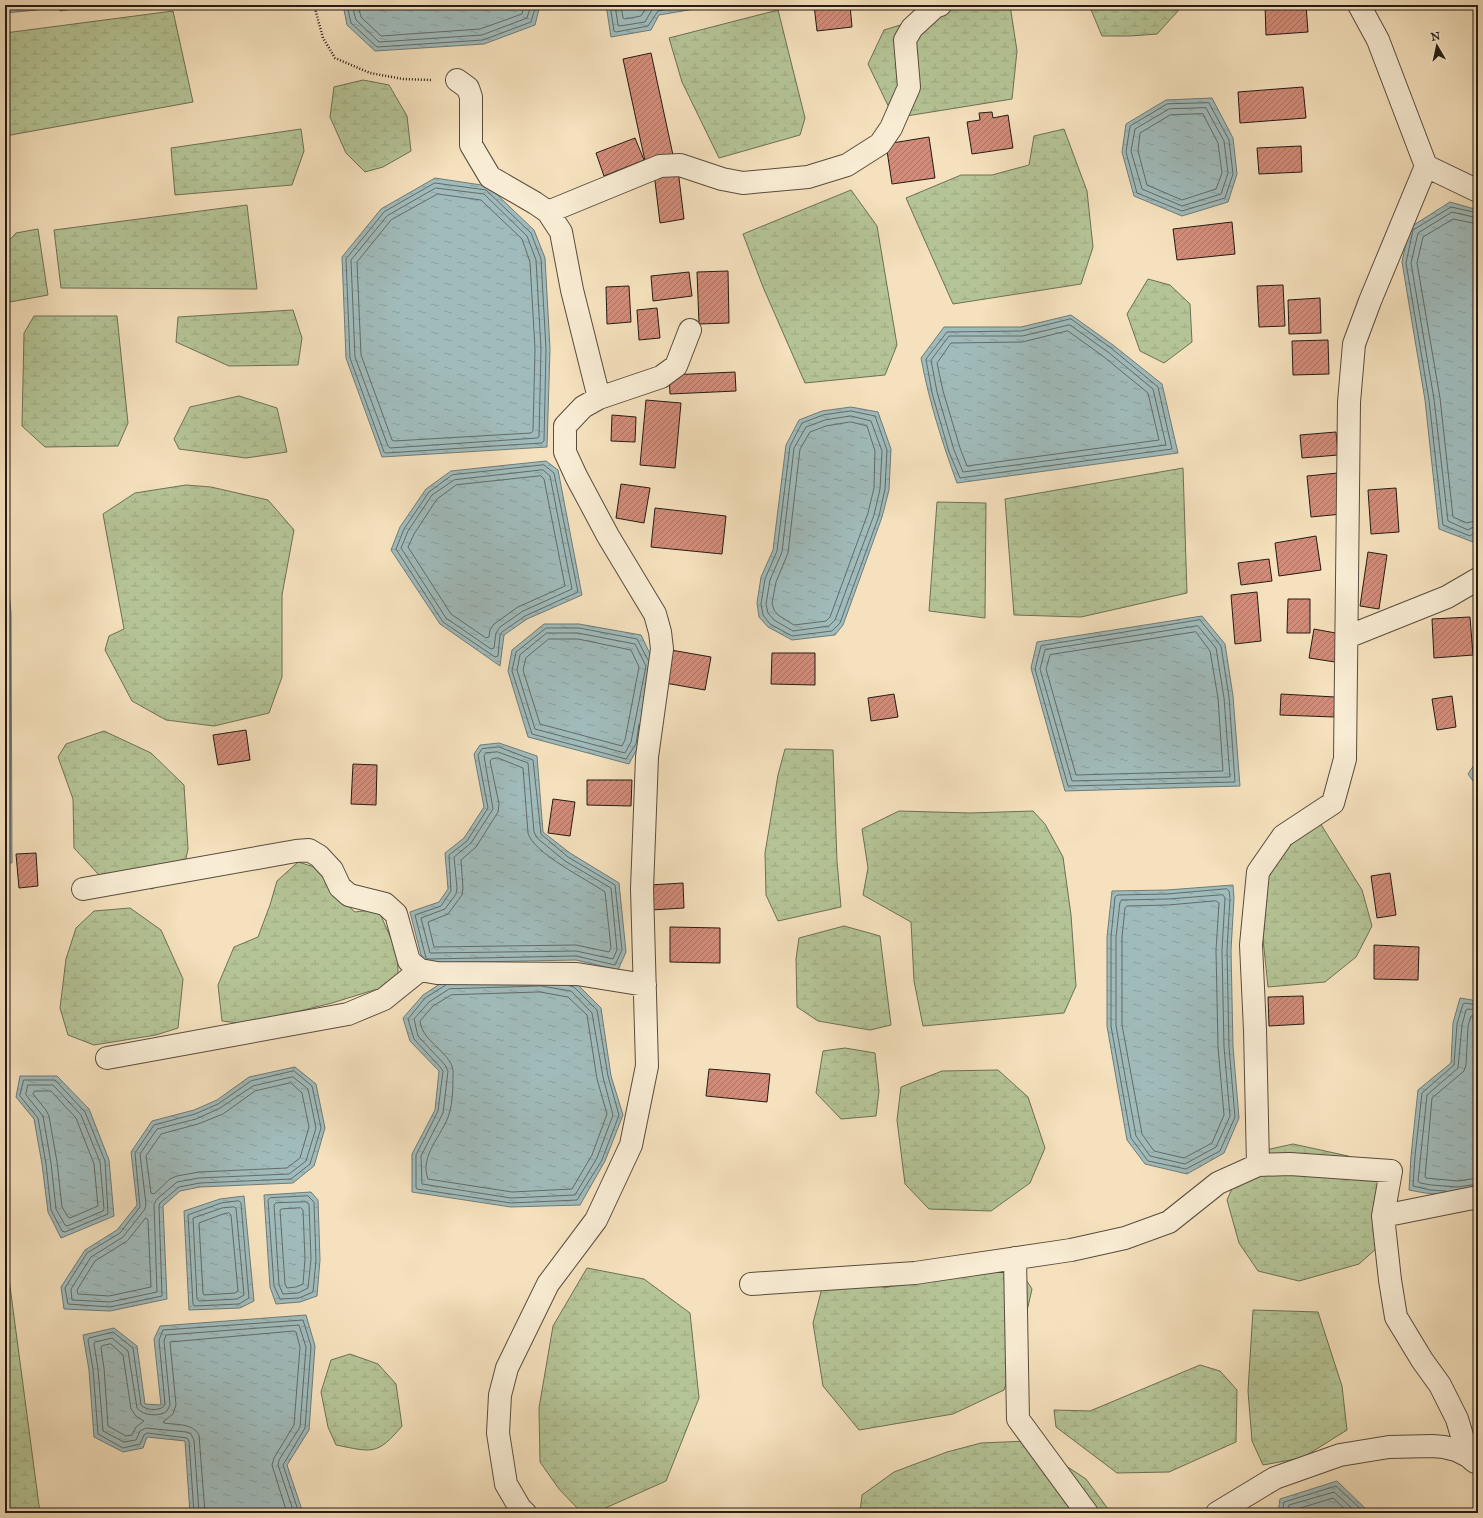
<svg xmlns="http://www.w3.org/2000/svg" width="1483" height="1518" font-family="'IM FELL Great Primer',serif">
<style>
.wetland{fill:url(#wetland-marsh);stroke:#6d7055}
.water{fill:url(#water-ripples);stroke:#6f7b78}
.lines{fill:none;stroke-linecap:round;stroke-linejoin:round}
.shore{stroke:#626b68;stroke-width:1}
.building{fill:url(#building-hatch);stroke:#251b14}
.minor-casing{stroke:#594c3e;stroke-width:24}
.path{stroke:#251b14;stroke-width:2.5;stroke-dasharray:1 2;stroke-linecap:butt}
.minor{stroke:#f8ecd4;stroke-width:22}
</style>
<defs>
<pattern id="wetland-marsh" width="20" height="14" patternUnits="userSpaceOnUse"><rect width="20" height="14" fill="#b5c496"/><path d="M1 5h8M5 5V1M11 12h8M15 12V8" fill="none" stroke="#9ca880"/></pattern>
<pattern id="water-ripples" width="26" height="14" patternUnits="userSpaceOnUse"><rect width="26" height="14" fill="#a0bbbb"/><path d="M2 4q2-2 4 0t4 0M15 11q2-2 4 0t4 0" fill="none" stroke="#8aa0a0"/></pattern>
<pattern id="building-hatch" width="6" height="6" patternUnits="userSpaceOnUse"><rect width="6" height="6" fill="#d28c79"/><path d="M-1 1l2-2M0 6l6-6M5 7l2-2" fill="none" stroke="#aa7262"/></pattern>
</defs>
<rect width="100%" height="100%" fill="#f5e1bd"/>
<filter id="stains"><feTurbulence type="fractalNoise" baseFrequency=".005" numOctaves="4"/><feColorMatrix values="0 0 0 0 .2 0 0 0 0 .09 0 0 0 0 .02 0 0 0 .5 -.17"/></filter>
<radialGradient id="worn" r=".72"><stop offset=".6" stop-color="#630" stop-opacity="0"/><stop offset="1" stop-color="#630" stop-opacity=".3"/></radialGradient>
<path class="wetland" d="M927,5H1010L1017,51L1012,99L894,118L868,64L884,30L920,19Z
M1089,5H1178V11L1157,34L1130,36H1102Z
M778,10L805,118L800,135L719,158L682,82L669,38Z
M173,11L193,102L5,136V33Z
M363,80L389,85L407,116L411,151L383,167L365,172L346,153L330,117L334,87Z
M301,129L304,151L292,185L175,195L171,148Z
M1064,129L1087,191L1093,247L1081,284L953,304L906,198L961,175H992L1029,165L1034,136Z
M851,190L877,226L897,345L885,375L805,383L763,287L743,234Z
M247,205L257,289L61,288L54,230Z
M38,229L48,295L10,302L5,245L16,233Z
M1148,279L1170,285L1190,304L1192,342L1164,363L1140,351L1127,314Z
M293,310L302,338L298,365L229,366L176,342L178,317Z
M34,316H117L128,423L118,446L45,447L22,426L24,333Z
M239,396L277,408L287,452L246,458L179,449L174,439L190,407Z
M1183,468L1187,593L1081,617L1014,615L1005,499Z
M186,485L211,487L268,500L294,530L282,595V677L269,713L214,726L166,720L132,701L105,650L109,636L124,629L103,514L135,493Z
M937,502L986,503L985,618L929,611Z
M104,731L151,753L184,785L188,849L183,872L152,889L99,875L74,848L73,799L58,757L66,744Z
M785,749L833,750L837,861L841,907L778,921L766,895L765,853L778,775Z
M899,811L970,813L1033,811L1045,824L1063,857L1071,915L1076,986L1064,1013L923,1026L914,981L911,922L863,895L868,868L862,829Z
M1283,823H1320L1362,890L1372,926L1356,957L1325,982L1268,987L1263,939L1270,853Z
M298,862L321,869L335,894L355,912L378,909L397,952L399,990H374L332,1003L247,1024L222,1021L218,985L234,947L258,937L270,905L277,881Z
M130,908L161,930L183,979L178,1028L156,1035L94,1045L68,1035L60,1008L66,959L76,928L94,911Z
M844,926L880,936L891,1025L870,1030L818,1021L797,1007L796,959L799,938Z
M845,1048L875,1053L879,1091L876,1116L841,1119L816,1093L823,1051Z
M998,1070L1028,1097L1045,1148L1030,1183L991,1211L929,1209L905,1184L897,1120L901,1087L942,1071Z
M1293,1144L1348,1156L1384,1172L1387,1239L1359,1264L1299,1281L1258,1271L1239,1243L1227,1200L1238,1175L1266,1150Z
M1008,1251L1032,1289L1019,1346L1004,1390L953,1414L859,1430L823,1386L813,1323L823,1284L856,1266L884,1288L962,1270Z
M587,1268L644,1279L690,1313L699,1398L666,1481L601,1510L580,1511L559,1489L540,1462L539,1408L553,1326Z
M5,1279H9L40,1513H5Z
M1253,1310L1318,1312L1342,1386L1347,1430L1302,1458L1263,1465L1252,1441L1248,1391Z
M350,1354L378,1364L396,1384L402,1426C377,1456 372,1452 336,1445L328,1427L321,1392L331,1360Z
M1200,1365L1220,1371L1237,1390L1236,1442L1169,1472L1117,1473L1056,1427L1054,1410L1090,1411Z
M1028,1441L1086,1479L1111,1513H860L862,1495L894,1472L947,1452L981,1443Z"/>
<path class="water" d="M5,5H36L37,10L5,13Z
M60,5H98L60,11Z
M343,5H540L535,25L484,44L375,51L347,25Z
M606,5H718L659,15L651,30L611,37Z
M1475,5H1478V48L1474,21Z
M1212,98L1233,138L1237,174L1228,202L1182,216L1134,196L1122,152L1126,124L1166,100Z
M435,178L488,186L534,230L545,258L550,349L547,447L382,457L346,358L342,257L381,209Z
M1450,202L1478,210V531L1473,542L1439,529L1425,400L1402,262L1409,228Z
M1071,315L1113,345L1162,384L1178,453L957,483C942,442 929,401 921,358L944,327H1021Z
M851,407L878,412L891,449L889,490L882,517L843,625L835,635L792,640L768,627L759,617L757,603L761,577L773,550L786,445L799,420L822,411Z
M546,461L558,470L582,595L527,619L504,635L500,666L440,624L391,550L400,527L426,489L451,471Z
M5,548L11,613L12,863L5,862Z
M1202,616L1225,644L1233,696L1240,786L1065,791L1031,668L1037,642Z
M544,624H579L641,635L655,664L639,745L629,764L528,737L508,671L512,650Z
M499,743L537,756L543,832L570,853L619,883L626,952L618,970L576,960L423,963L410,912L439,902L448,889L445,853L464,838L484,807L474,754L480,745Z
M1478,759V788L1468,774Z
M1233,885L1234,898L1231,950L1233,1047L1239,1118L1224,1153L1187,1174L1145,1164L1127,1140L1107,1026V937L1112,891L1167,890Z
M446,980L576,983L601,1008L611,1076L623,1115L605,1161L580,1205L511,1207L412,1192V1154L435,1110L439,1071L410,1041L403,1018L423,995Z
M1460,998L1478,1001V1192C1453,1197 1433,1195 1409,1190L1411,1156L1418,1090L1451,1063L1453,1023Z
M295,1067L316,1084L325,1128L314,1166L293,1183L200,1187L180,1191L163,1206L167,1299L110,1311L64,1309L61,1287L85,1250L117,1230L137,1205L131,1152L152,1121L194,1110L217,1100L249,1077Z
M20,1076H57L89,1109L109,1160L114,1216L61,1238L48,1212L42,1164L34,1119L16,1097Z
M5,1156L8,1257L5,1258Z
M311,1192L318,1200L320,1260L317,1296L300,1302L276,1304L270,1287L264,1195Z
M244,1196L254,1301L240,1308L189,1310L184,1211L220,1199Z
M306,1315L315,1346L309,1430L287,1465L303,1513H190L185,1441L147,1437L143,1448L123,1452L94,1437L89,1370L83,1335L114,1328L137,1346L145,1404L161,1405L154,1339L160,1326Z
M1337,1481L1370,1513H1278L1280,1499Z"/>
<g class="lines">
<path class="shore" d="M347,5L351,23L377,47L483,40L531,22L536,5
M352,5L356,20L379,42L482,35L527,18L531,5
M358,5L361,17L381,36L480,29L522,14L524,5
M610,5L614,31L616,32L648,26L658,11L694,5
M615,5L618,25L620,26L645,22L653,8L664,5
M621,5L623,18L625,19L641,16L648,5
M1209,103L1229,140L1233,174L1225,198L1182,211L1137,193L1126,152L1130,126L1167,104Z
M1206,108L1224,141L1228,173L1221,194L1182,206L1142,189L1131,151L1135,129L1169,109Z
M1203,114L1218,143L1222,173L1216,189L1182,200L1147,185L1138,151L1140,133L1170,115Z
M435,183L486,190L531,233L541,259L546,349L544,441L542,443L386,453L384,452L350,358L346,259L384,212Z
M436,188L484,194L527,236L536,260L541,349L539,437L537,438L390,448L388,446L355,357L351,260L387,216Z
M438,194L481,200L522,239L530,262L535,349L533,431L531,433L394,441L392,440L361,355L357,262L391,220Z
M1478,213L1451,207L1413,230L1406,263L1429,400L1443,525L1470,536L1475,532L1478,531
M1478,218L1452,212L1418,233L1411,263L1434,399L1448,521L1468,530L1473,527L1478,526
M1478,224L1453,219L1423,237L1417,263L1440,398L1453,517L1467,523L1478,520
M1071,319L1111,348L1158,387L1172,449L960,478L949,452L932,393L926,359L947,332L1021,331Z
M1070,325L1108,352L1153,389L1166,445L963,472L954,450L937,392L931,360L949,336H1022Z
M1068,331L1104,357L1148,393L1159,440L967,466L960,448L943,391L937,363L951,343L1022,342Z
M851,411L875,416L887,450L885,489L879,516L840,623L832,631L792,636L770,624L763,615L761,604L765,579L777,551L790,446L802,423L823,415Z
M851,416L871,421L882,451L880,489L874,515L835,620L829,626L793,631L774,620L768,613L766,604L770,580L782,552L794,448L806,427L825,420Z
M851,422L867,426L875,451L874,488L868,513L830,617L826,621L794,625L778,615L774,610L772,603L776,582L788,553L800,449L810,432L826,426Z
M544,465L554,473L578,592L525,616L502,632L500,635L498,656L495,657L443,622L396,549L404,529L429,492L452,475Z
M543,470L550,476L572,589L523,611L500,627L496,633L494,648L491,649L446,618L401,548L408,531L432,495L454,480Z
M541,476L544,479L565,586L518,607L494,624L490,630L489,637L486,638L451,614L408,547L414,534L437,499L456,485Z
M5,592L7,614L8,856L5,858
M1200,620L1221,646L1229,697L1235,782L1068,786L1035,669L1041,646Z
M1198,626L1216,648L1224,698L1230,777L1072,781L1040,669L1045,650Z
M1196,632L1210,651L1218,698L1223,771L1076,775L1046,669L1050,655Z
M547,633H578L635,644L646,666L631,742L625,753L535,729L517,670L520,655Z
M549,639H578L631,650L639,667L625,740L622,746L540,724L523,670L526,658Z
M639,724L636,744L626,759L532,734L512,671L516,652L546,628H579L637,639L648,660
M499,747L533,760L541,834L568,857L615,885L622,950L615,965L576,956L428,959L426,958L415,915L441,906L451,891L449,855L467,841L488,808L478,755L482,749Z
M498,752L528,763L534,832L537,838L565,861L611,888L617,950L613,959L576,951L430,953L421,918L445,909L456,894L457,888L454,857L471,843L493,809L484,756L486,753Z
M498,758L523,768L528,833C533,853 588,880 605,892L611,948L609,952L576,945L434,947L428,922L448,914L462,895L463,888L461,860L476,847L498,812L499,804L490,761L492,759Z
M1227,889L1229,891L1230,898L1227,950L1229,1047L1235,1117L1220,1151L1186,1169L1148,1161L1131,1138L1111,1026V937L1115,897L1117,895L1167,894Z
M1223,895L1225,898L1222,950L1224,1047L1230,1116L1216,1147L1185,1164L1150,1156L1136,1136L1116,1026V937L1120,902L1122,900L1168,899Z
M1216,901L1219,903L1216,950L1218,1047L1224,1115L1212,1143L1184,1158L1154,1151L1142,1134L1122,1025V937L1125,908L1127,906L1168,905Z
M446,985L425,998L408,1019L414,1039L441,1068L443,1071L438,1111L416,1155V1188L417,1189L511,1203L577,1200L602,1160L619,1115L608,1076L597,1010L574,987L570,986
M541,986L571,991L592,1013L603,1077L613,1115L597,1158L575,1195L511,1198L422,1184L421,1156L443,1113L448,1071L445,1065L418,1036L414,1019L429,1002L449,989Z
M540,992L568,997L587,1015L597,1079L607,1114L592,1155L572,1189L512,1192L428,1179C419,1155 443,1135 449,1114C453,1102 453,1086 453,1074C455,1054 422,1043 420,1021L433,1006L451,995Z
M1478,1010L1468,1009L1466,1010L1462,1025L1458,1068L1427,1095L1418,1181L1420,1183L1431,1185L1458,1187L1478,1184
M1478,1016H1471L1468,1026L1466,1065L1464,1071L1432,1098L1425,1177L1426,1178L1458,1181L1478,1178
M294,1071L312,1086L321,1128L310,1164L291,1179L200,1183L179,1187L160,1203L159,1206L162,1296L110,1307L68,1304L65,1288L87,1253L120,1233L140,1207L135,1153L154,1125L195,1114L218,1104L251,1081Z
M293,1077L308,1089L316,1128L306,1161L289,1174L199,1178L177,1182L157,1199L154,1204L157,1292L110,1302L72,1300L71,1289L91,1257L123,1237L145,1209L146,1204L140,1154L157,1129L196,1119L220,1108L253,1086Z
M24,1080H55L85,1112L105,1161L108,1214L65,1232L62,1231L51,1210L46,1164L38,1118L20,1096Z
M291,1083L302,1093L309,1127L300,1158L287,1168L199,1172L177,1176L170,1179L154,1194L151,1193L146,1156L161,1134L198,1124L223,1114L255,1091Z
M28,1085H53L81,1115L100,1162L104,1209L103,1211L67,1226L65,1225L56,1209L51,1163L43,1116L26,1095Z
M35,1091H51L76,1118L94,1164L98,1206L70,1218L68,1217L62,1207L57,1162L49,1116L46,1110L33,1094Z
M1446,1191L1430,1190L1413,1186L1415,1156L1422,1093L1454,1065L1457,1024L1463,1004L1465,1003L1478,1005
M308,1196L314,1202L316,1260L313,1292L299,1298L280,1299L274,1286L268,1200L270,1198Z
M239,1201L241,1203L249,1298L239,1304L194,1306L193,1304L188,1215L221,1203Z
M306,1202L309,1204L311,1259L308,1288L298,1293L283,1294L279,1285L274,1205L276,1203Z
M234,1207L236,1208L244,1295L237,1299L199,1301L197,1299L193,1218L222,1208Z
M301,1208L303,1210L305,1259L303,1284L296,1287L287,1288L285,1284L280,1210L282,1209Z
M229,1213L231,1215L238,1291L235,1293L204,1295L203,1293L199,1223L223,1214Z
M146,1218L148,1220L151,1287L109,1296L78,1294L77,1290L95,1261L127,1241Z
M111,1344L123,1355L131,1409L136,1416L144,1421L136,1427L132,1435L126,1436L108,1426L104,1368L101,1348L102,1346Z
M194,1513L189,1441L187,1438L147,1433L144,1435L140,1444L123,1448L98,1434L93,1369L88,1340L89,1338L113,1332L133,1348L141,1405C145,1410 158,1411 163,1407L165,1404L159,1340L163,1330L303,1320L311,1346L305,1428L283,1465L299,1513
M199,1513L194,1440L191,1434L186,1432L146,1428L140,1431L136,1440L124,1442L103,1431L98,1369L94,1344L95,1342L112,1338L128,1351L137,1408C143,1416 160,1417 167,1411L170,1405L164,1341L166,1335L299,1325L306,1347L300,1427L279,1460L278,1465L294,1513
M205,1513L199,1435C192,1423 177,1425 164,1423L163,1422L173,1414L176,1405L170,1342L294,1331L296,1332L300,1347L294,1425L274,1458L272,1465L287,1513
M1282,1513L1284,1502L1336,1486L1365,1513
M1287,1513L1289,1505L1334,1492L1357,1513
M1293,1513L1294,1510L1333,1498L1349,1513"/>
</g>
<path class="building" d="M814,5H850L852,27L817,31Z
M1265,5H1306L1308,32L1266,35Z
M651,53L673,155L645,161L623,59Z
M1303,87L1306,118L1240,123L1238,92Z
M992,112L993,118L1008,115L1013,148L972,154L967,122L980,120L979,113Z
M929,137L935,178L892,184L886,144Z
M635,138L644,160L604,176L596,153Z
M1301,146L1302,172L1259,174L1257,148Z
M678,170L684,219L660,223L654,173Z
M1232,222L1235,254L1177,260L1173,229Z
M728,271L729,323L699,324L697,272Z
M689,272L692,296L653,301L651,276Z
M1283,285L1285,326L1259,327L1257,286Z
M629,286L631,322L607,324L606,287Z
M1320,298L1321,333L1289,334L1288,300Z
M657,308L660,338L639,340L637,310Z
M1328,340L1329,374L1293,375L1292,341Z
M735,372L736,391L670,394L669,375Z
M646,400L681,403L675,468L640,465Z
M612,415L636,417L635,442L611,441Z
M1336,432L1338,455L1302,458L1300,435Z
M1338,473L1342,514L1311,517L1307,476Z
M621,484L650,488L644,523L616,518Z
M1396,488L1399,532L1371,534L1368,490Z
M655,508L726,516L722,554L651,547Z
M1316,536L1321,570L1279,576L1275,543Z
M1368,552L1387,555L1379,609L1360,606Z
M1269,559L1272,581L1241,585L1238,563Z
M1257,592L1261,641L1235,644L1231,595Z
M1288,599H1310V633H1287Z
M1470,617L1473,655L1434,658L1432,619Z
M1314,629L1341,634L1335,662L1309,658Z
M671,650L711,657L705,690L665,683Z
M772,653H815V685L771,684Z
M894,694L898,717L871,721L868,698Z
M1281,694L1335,697L1334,717L1280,715Z
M1452,696L1456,727L1437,730L1432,699Z
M246,730L250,760L218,765L213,735Z
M353,764L377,765L376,805L351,804Z
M587,780H632L631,806L587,805Z
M553,799L575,802L570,836L548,833Z
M36,853L38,886L19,888L16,854Z
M1390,873L1396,915L1377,918L1371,876Z
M683,883L684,908L651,910L650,885Z
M670,927L720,928V963L670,962Z
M1374,945L1419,947L1418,980L1374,979Z
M1303,996L1304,1024L1269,1026L1268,997Z
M709,1069L770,1074L767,1102L706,1096Z"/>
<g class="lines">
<defs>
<path id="minor" d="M1359,5L1378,40L1426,166L1478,191
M457,80L468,88L471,97V145L490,177L535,203L548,212L561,232L572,290L599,398
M548,212L660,166L680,165L722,179L743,183L808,177L847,165L880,144L891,128L909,87L905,40L912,28L936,6L940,5
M1347,637L1447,597L1478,579
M83,889L296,851L309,850L319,856L332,870L340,887L349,895L385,904L396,914L409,961L420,970L437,973L577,974L645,985
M107,1058L348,1014L384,999L420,970
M1258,1165L1255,1030L1251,945L1258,872L1283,836L1333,803L1345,759L1349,402L1354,344L1370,301L1426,166
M1383,1216L1478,1197
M1015,1258L1018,1419L1087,1513
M751,1284L915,1273L1071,1250L1125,1238L1169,1222L1218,1183L1258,1165L1290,1164L1391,1171L1383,1216L1390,1280L1396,1317L1422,1360L1440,1385L1457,1419L1468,1456
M525,1513L520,1508L506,1484L498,1433L500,1395L507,1368L548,1284L596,1220L631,1145L647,1066L642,889L647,757L662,649L660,632L655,614L608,536L576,476L565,452V426L583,407L599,398L661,377L676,366L690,330
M1217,1513L1275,1478L1340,1455L1389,1447L1432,1446L1444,1447L1456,1450L1468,1456L1475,1462"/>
</defs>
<use href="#minor" class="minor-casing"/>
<path class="path" d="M314,5L323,38L335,58L370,73L403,79L431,80"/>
<use href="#minor" class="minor"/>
</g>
<rect width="1483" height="1518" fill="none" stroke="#f5e1bd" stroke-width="20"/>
<rect x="6" y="6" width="1471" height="1506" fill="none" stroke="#251b14" stroke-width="2"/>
<rect x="10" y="10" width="1463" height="1498" fill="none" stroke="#251b14"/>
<g transform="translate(1437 46) rotate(351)" stroke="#f8ecd4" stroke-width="3" paint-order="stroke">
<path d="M0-3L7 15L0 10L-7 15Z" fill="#251b14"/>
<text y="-6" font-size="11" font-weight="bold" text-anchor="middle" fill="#251b14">N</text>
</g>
<rect width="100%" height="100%" filter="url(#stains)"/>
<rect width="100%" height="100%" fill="url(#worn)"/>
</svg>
